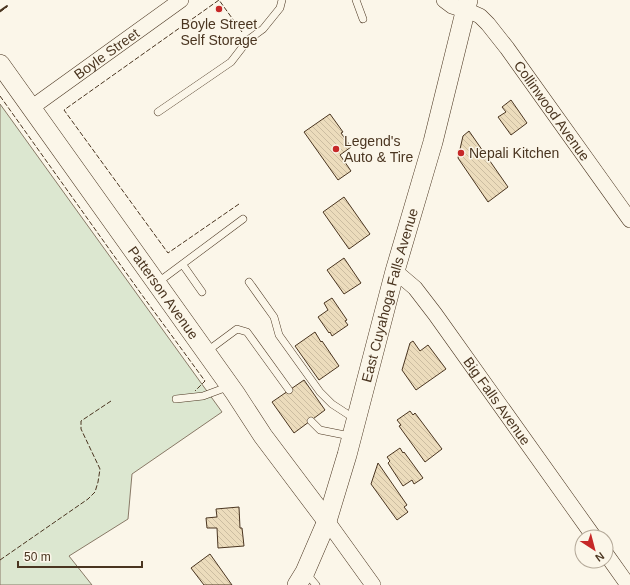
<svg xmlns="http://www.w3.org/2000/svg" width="630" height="585" font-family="Arial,sans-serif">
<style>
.green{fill:#dce7d0;stroke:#887966}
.building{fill:url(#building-back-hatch);stroke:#4a3520}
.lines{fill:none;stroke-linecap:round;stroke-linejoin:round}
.service-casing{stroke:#4a3520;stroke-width:8}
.minor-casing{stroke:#4a3520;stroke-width:16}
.tertiary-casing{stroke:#4a3520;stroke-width:20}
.service{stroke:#fbf6e9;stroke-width:7}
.minor{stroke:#fbf6e9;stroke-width:15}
.tertiary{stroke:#fbf6e9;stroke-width:19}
.fence{stroke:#4a3520;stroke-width:1;stroke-dasharray:5 2;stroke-linecap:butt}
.wall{stroke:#4a3520;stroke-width:2}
.poi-dot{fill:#c62828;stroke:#fbf6e9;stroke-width:1.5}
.labels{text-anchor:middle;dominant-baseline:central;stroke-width:3;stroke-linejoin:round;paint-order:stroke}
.poi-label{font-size:14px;fill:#4a3520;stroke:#fbf6e9;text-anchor:start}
.street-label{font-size:14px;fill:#4a3520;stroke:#fbf6e9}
</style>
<defs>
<pattern id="building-back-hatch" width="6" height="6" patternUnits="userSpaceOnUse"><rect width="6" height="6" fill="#ecdcbc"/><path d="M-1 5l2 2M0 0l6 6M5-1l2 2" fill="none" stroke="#ccbda1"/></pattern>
</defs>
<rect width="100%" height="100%" fill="#fbf6e9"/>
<path class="green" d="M0,104L222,412L132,474L128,519L69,556L92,585H0Z"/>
<path class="building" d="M511,100L527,123L511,135L498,117L506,112L502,107Z
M330,114L343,132L341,133L351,147L340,155L351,171L338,180L304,132Z
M469,131L508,187L488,202L458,158L463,136Z
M344,197L370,234L349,249L323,212Z
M344,258L361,283L344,294L327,270Z
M332,298L347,320L345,321L348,325L332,336L330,332L329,333L318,317L328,310L324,303Z
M315,332L321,342L322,341L339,366L319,380L295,346Z
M413,341L420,351L428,345L446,369L416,390L402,370L410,343Z
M304,380L325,410L294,433L272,402Z
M410,411L413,415L415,413L442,449L425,462L399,426L401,425L397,420Z
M400,448L403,453L404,452L423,478L414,484L412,480L403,486L388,463L390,461L387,457Z
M378,463L407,505L404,507L408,512L397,520L371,484Z
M239,507L240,528H242L244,546L218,548L217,528H207L206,518L217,517L216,509Z
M210,554L232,585H204L191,568Z"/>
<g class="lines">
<defs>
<path id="service" d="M356,0L363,19
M158,112L231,62L248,40L263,29L280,8L282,0
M183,265L202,292
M249,282L274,317L279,335L320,392L332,404L355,419
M157,283L243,219
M206,352L237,329L247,332L289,390
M176,399L203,396L230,386
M311,421L320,430L350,436
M306,573L316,585"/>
<g id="minor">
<path id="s1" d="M444,0L452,6L471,12L480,16L488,24L507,48L630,220"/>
<path id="s2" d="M31,108L181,0"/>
<path id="s3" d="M395,271L415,288L435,314L594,537"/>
<path d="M327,521L373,585"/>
<path d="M606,554L628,585"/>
</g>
<g id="tertiary">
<path id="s4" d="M0,64L235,393L263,436L327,521"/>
<path id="s5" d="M297,585L305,572L327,521L347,455L395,271L433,142L468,0"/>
</g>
</defs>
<use href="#service" class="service-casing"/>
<use href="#minor" class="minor-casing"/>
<use href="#tertiary" class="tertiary-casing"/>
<use href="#service" class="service"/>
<use href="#minor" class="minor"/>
<use href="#tertiary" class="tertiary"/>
<path class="fence" d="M0,12L7,7
M0,96L142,295L205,381L195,391
M239,204L168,253L64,110L219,0L242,32
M0,560L88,499L95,492L98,482L100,469L81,429V421L111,401"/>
<path class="wall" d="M0,11L7,6"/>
</g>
<g class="poi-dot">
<circle cx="219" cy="9" r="4"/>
<circle cx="336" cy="149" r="4"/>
<circle cx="461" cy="153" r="4"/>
</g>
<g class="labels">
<g class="poi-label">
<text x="219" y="24" text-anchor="middle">Boyle Street<tspan x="219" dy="16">Self Storage</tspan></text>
<text x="344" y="141">Legend's<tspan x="344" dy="16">Auto &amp; Tire</tspan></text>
<text x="469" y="153">Nepali Kitchen</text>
</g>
<g class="street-label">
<text stroke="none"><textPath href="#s2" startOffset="93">Boyle Street</textPath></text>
<text stroke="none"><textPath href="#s1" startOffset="159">Collinwood Avenue</textPath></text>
<text stroke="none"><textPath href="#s4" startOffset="281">Patterson Avenue</textPath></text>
<text stroke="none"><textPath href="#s5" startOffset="305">East Cuyahoga Falls Avenue</textPath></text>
<text stroke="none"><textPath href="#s3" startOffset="166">Big Falls Avenue</textPath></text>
</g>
</g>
<g transform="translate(594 549) rotate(144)"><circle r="19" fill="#fbf6e9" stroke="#b4a999"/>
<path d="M0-3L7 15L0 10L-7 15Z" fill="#c62828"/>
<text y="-6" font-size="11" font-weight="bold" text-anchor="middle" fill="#4a3520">N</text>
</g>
<path d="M18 561v6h124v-6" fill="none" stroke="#4a3520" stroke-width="2"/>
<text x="24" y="561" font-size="12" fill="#4a3520" stroke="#fbf6e9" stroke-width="3" paint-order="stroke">50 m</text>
</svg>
